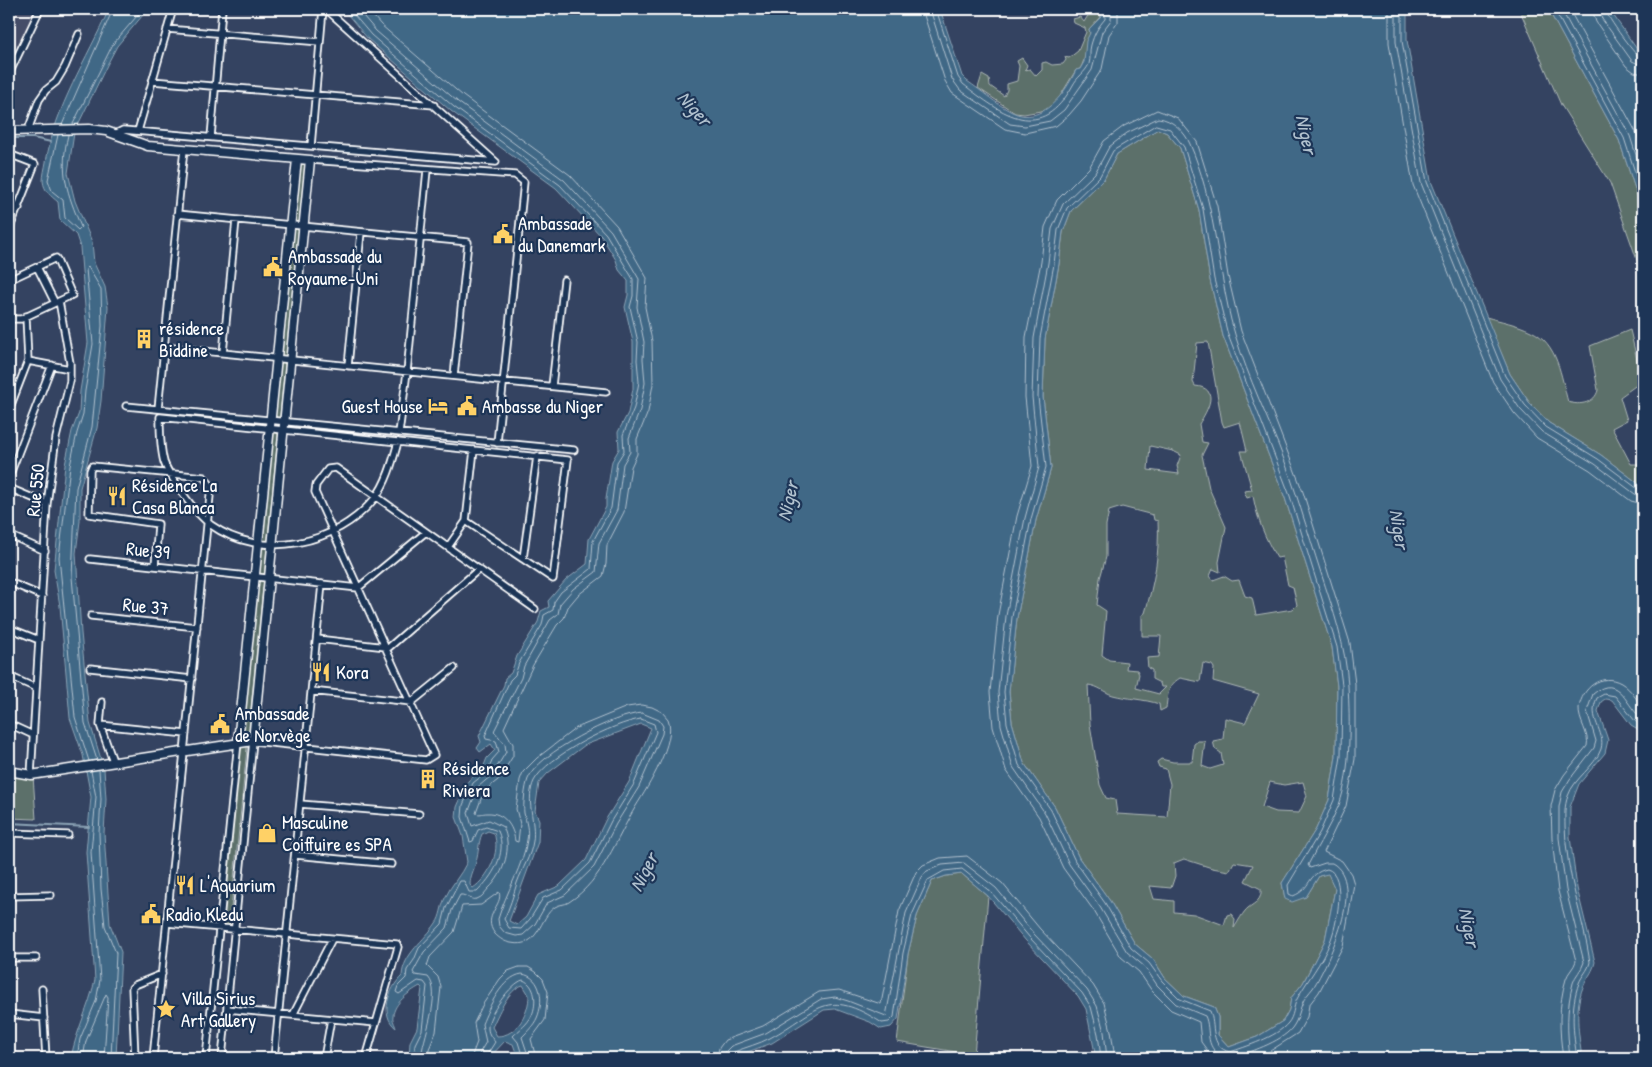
<svg xmlns="http://www.w3.org/2000/svg" width="1652" height="1067" font-family="'Patrick Hand',sans-serif">
<style>
.built{fill:#444d68}
.green{fill:#5b6f6b;stroke:#adb7b5;fill-rule:evenodd}
.water{fill:#3f6786;stroke:#8ca4b6;fill-rule:evenodd}
.lines{fill:none;stroke-linecap:round;stroke-linejoin:round}
.shore{stroke:#b2c2cf;stroke-width:1}
.stream{stroke:#8ca4b6;stroke-width:2}
.street-casing{stroke:#fff;stroke-width:9}
.secondary-casing{stroke:#fff;stroke-width:11}
.street{stroke:#1d3557;stroke-width:5.5}
.secondary{stroke:#1d3557;stroke-width:8}
.labels{text-anchor:middle;dominant-baseline:central;stroke-width:4.5;stroke-linejoin:round;paint-order:stroke}
.poi-label{font-size:19px;fill:#fff;stroke:#1d3557;text-anchor:start}
.street-label{font-size:19px;fill:#fff;stroke:#1d3557}
.water-label{font-size:20px;font-style:italic;fill:#b2c2cf;stroke:#1d3557}
</style>
<rect width="100%" height="100%" fill="#344361"/>
<filter id="ink" filterUnits="userSpaceOnUse"><feTurbulence type="fractalNoise" baseFrequency=".02" numOctaves="2"/><feDisplacementMap in="SourceGraphic" scale="10" xChannelSelector="R" yChannelSelector="G"/><feConvolveMatrix kernelMatrix="1 2 1 2 8 2 1 2 1" color-interpolation-filters="sRGB"/></filter>
<g filter="url(#ink)">
<path class="built" d="M9,9H42L9,85Z"/>
<path class="green" d="M1092,9H1101V16L1089,29L1090,33C1087,44 1086,59 1080,69L1076,70L1056,103L1046,110L1024,114L1015,113L978,88L982,75L989,79L990,86L1004,96L1007,90V84L1017,81L1019,66L1017,61L1022,58L1027,65L1025,70L1030,69L1036,76L1042,70V63L1046,62L1052,65L1063,64L1066,60L1065,57L1069,58L1078,51L1086,32L1085,28L1074,23L1073,19L1080,17L1084,22Z
M1530,9H1548L1619,140L1643,213V277L1610,183L1561,105L1521,13Z
M1158,129L1167,133L1180,148L1199,210L1210,280L1223,336L1285,498L1332,647L1337,686L1336,756L1329,800L1316,829L1282,883L1285,898L1306,897L1319,876L1328,873L1335,889L1325,940L1303,983L1291,998L1289,1010L1283,1021L1257,1037L1229,1047L1218,1035V1017L1214,1007L1184,996L1165,978L1153,959L1135,944L1110,901L1079,858L1055,807L1024,763L1012,722L1009,691L1017,618L1036,520L1051,468L1043,397L1045,339L1059,264L1063,232L1071,211L1104,179L1117,154ZM1208,342L1222,422L1224,427L1240,422L1247,451H1241L1252,490L1244,491L1247,498L1253,496C1257,518 1265,539 1277,558L1282,557L1288,585L1293,587L1297,605L1293,609L1256,615L1252,598L1245,596L1239,580L1232,581L1224,576L1213,580L1210,576L1213,569L1220,572L1219,562L1226,527L1209,488L1202,455L1208,443L1202,442L1199,424C1207,411 1221,388 1195,386L1193,382L1197,343ZM1150,446L1173,451L1181,455L1177,466L1179,474L1148,470ZM1122,507L1153,515L1154,520L1158,521C1160,553 1154,583 1145,613L1142,615V636H1161L1159,657L1147,658L1148,668L1152,670V679L1160,683L1161,687H1166L1159,694L1136,688L1139,674L1137,670L1126,669L1127,662L1109,660L1102,655L1106,611L1097,605L1100,578L1106,557V525L1109,511ZM1203,663L1212,665L1214,668L1213,681L1259,694L1245,723L1225,718L1223,739L1213,741L1215,749L1221,753L1223,765L1210,769L1202,766L1205,741H1198L1194,744L1192,762H1173L1161,759L1157,762L1159,767L1166,769L1170,784L1167,817L1117,814L1115,800L1106,798L1100,785L1090,724L1088,685C1099,686 1103,692 1113,695C1128,699 1144,699 1159,704L1160,711L1166,708C1168,694 1167,686 1180,678L1200,682ZM1270,782L1284,785L1303,782L1307,796L1299,813L1276,812L1262,807ZM1184,859L1212,868L1229,871L1234,862L1253,865L1245,881L1261,889C1262,900 1256,902 1248,908C1243,912 1238,922 1234,928L1235,919L1231,914L1227,915L1224,925L1194,914L1174,912V901L1154,899L1150,886L1171,888L1175,876L1174,863Z
M300,164H305L229,929L221,928Z
M1486,317C1500,321 1517,324 1531,331C1558,343 1561,377 1568,402C1580,406 1595,403 1598,390L1590,346L1630,330L1642,381L1620,397L1627,420L1612,428L1631,464H1643V487L1601,455L1549,423L1529,402L1510,374Z
M9,771L33,776L36,819L9,818Z
M962,874L988,896L974,1055L897,1042L908,954L917,916L932,881L946,876Z"/>
<path class="water" d="M109,9H148L117,46L108,63L74,133L68,173L75,201L92,242L94,263L105,287L108,307L101,401L97,428L80,488V521L76,553L81,633L90,723L104,769L106,799L104,833L110,924L121,952L116,1058H71C76,1031 89,1007 95,980L86,852L91,797L83,755L70,718L60,606L54,570L65,465L72,431L79,413L80,391L88,343L80,247L76,235L60,220L58,202C51,196 44,191 43,181C43,175 45,168 46,162C55,107 87,59 109,9Z
M343,9H940L962,76L967,81C982,91 996,104 1012,112C1042,127 1066,92 1076,70L1080,69L1084,62L1086,41L1090,33L1089,29L1101,17V9H1407V40L1431,181L1510,374L1529,402L1549,423L1601,455L1643,487V732L1631,725L1612,700L1605,699L1601,702L1598,711L1608,740L1605,753L1579,784L1570,807V837L1577,888L1595,962C1593,971 1589,975 1585,983C1573,1006 1579,1035 1582,1058H1096L1086,1009L1078,996L1026,941L988,896L962,874L946,876L932,881L917,916L908,954L898,1019L891,1027L881,1029L870,1022L835,1009L824,1010L772,1043L731,1058H518L513,1044L505,1041L489,1058H409L410,1042L417,1028L422,988L420,986C409,992 394,1003 393,1016C392,1020 395,1024 396,1028C379,1015 389,988 402,976C403,954 425,940 436,923C441,917 441,906 445,898C451,885 461,875 467,862L463,836L456,817L457,807L468,781L483,768L487,758L495,750L491,744L480,752L477,748L481,742L479,736L504,685L505,678L511,673L517,656L538,622L541,611L549,607L548,601L566,580L587,564L589,539L606,507V499L612,461L619,449L618,432L628,413L633,389V342L625,307L628,295V281L619,270L616,260L602,237L556,188L451,111L368,39ZM1158,129L1167,133L1180,148L1199,210L1210,280L1223,336L1285,498L1332,647L1337,686L1336,756L1329,800L1316,829L1282,883L1285,899L1292,902L1306,897L1319,876L1328,874L1335,889L1325,940L1303,983L1291,998L1289,1010L1283,1021L1257,1037L1229,1047L1218,1035V1017L1214,1007L1184,996L1165,978L1153,959L1135,944L1110,901L1079,858L1055,807L1024,763L1012,722L1009,692L1017,618L1036,520L1051,468L1043,397L1045,339L1059,264L1063,232L1071,211L1104,179L1117,154ZM641,724L651,728L629,782L606,819L586,860L559,886L538,895L526,917L517,925L509,921L538,842L539,820L535,811L539,783L548,773L585,745ZM488,831L494,833C501,853 488,878 473,888L470,885C470,876 474,870 476,862C479,852 478,843 482,834ZM523,985L529,995C529,1012 518,1036 497,1036L492,1027C498,1015 508,989 523,985Z
M1548,9H1609L1643,58V213L1619,140Z"/>
<g class="lines">
<path class="shore" d="M349,9L371,35L454,107L560,185L606,234L633,279V296L630,307L638,342L637,360L639,382L634,408L623,435L624,451L617,462L611,508L593,541L591,569L561,592L554,602L553,610L544,615L542,625L519,663L515,675L510,680L485,736L486,739L496,741L499,752L492,760L487,772L473,783L463,805L462,817L470,842L473,841L478,830L486,827L498,831C508,854 492,877 477,892H469L464,881H460L446,908L442,924L419,948L414,960L407,970L406,978L398,986L396,992L399,994L418,981L424,982L427,986L422,1030L415,1044L414,1058
M357,9L376,31L458,102L564,180L611,231L639,279L637,307L644,342L643,359L645,383L640,410L629,438L630,452L623,464L617,510L599,543L596,572L573,589L560,604L558,614L550,620L524,666L521,678L494,731L505,744L506,752L492,775L478,787L468,813L472,826L489,820L503,827C513,847 504,874 489,888C485,892 483,897 477,899C470,901 466,894 460,895L452,910L447,928L424,952L413,972L415,975L428,977C443,993 422,1040 421,1058
M367,9L381,25L463,96L570,175L617,226L647,278L645,307L652,341L653,384L648,412L637,439V454L631,467L624,512L607,545L606,564L603,576L578,595L568,607L564,618L557,625L533,665L504,728L513,744V756L498,780L484,791L476,813C480,815 482,813 487,813C504,812 513,826 515,841L518,842L520,824L516,809L520,780L523,772L537,758L576,728L627,707L641,705L652,707L662,712L668,719C677,740 648,787 636,806C616,839 603,880 569,902C565,905 559,904 555,907C539,917 540,949 511,943C505,942 500,939 495,934C481,916 504,905 499,892L481,905L462,906L454,932L430,957L427,966L438,977L441,987L436,1032L429,1049L428,1058
M922,9L945,81L952,93L1005,129L1025,133L1056,126L1069,115L1081,101L1102,69L1109,35L1118,22V9
M930,9L952,79L960,90L1010,124L1025,126L1050,121L1064,110L1092,70L1102,32L1111,20V9
M936,9L958,77L963,84C1003,115 1041,144 1073,85C1077,77 1085,73 1089,64C1091,58 1089,51 1091,45C1094,34 1098,27 1105,19V9
M1389,9V43L1413,185L1493,382L1514,413L1537,438L1590,470L1631,501L1643,504
M1396,9V42L1421,183L1500,379L1520,409L1542,432L1595,464L1635,494L1643,497
M1402,9V41L1427,182L1505,376L1525,405L1546,427L1598,459L1638,489L1643,490
M1554,9L1624,138L1643,197
M1561,9L1630,136L1643,177
M1569,9L1636,132L1643,153
M1592,9L1596,22L1626,66L1634,72L1643,74
M1599,9L1602,19L1632,61L1643,66
M1605,9C1606,16 1637,59 1643,60
M73,124L113,44L143,9
M62,125L113,9
M1156,125L1170,129L1184,147L1203,209L1214,279L1228,335L1290,496L1337,647L1342,685L1341,756L1334,800L1320,832L1288,885L1289,894L1293,896C1312,889 1306,874 1327,869C1348,874 1336,928 1330,942C1322,963 1307,980 1297,999C1293,1007 1294,1016 1288,1023C1277,1037 1245,1047 1230,1052C1209,1047 1216,1025 1210,1011L1180,999L1162,981L1149,963L1131,948L1105,903L1075,861L1051,810L1019,765L1007,723L1004,692L1012,617L1031,519L1046,467L1038,397L1040,338L1054,264L1058,230L1067,208L1100,176L1113,151Z
M58,135L48,180L52,191L63,200L65,218L78,230L81,227C67,192 59,172 68,135
M642,713L659,720L663,726L662,734L639,787L616,824L594,867L565,895L547,903L535,924L523,935L516,936L505,933L499,926L498,919C505,895 524,863 527,840C529,830 526,822 524,813C523,805 525,787 528,779C538,753 615,714 642,713Z
M641,719L654,724L656,732L634,784L611,821L590,863L562,890L543,898L530,919L521,929L509,928L504,919C510,907 513,896 517,883C522,869 531,856 533,841C536,821 525,800 534,781C547,756 615,722 641,719Z
M89,761L75,717L59,557L70,466L77,433L83,414L85,391L93,344L86,269L88,267L101,289L102,326L92,427L76,488L72,577L85,723L97,760
M99,770L101,799L99,833L101,889L105,926L116,953L111,1058
M77,1058L80,1039L96,1001L100,980L91,852L96,797L91,771
M83,1058L86,1041L106,994L108,997L104,1058
M471,1058L477,1042L474,1023L483,1004L500,979L508,971L519,967H528L536,972L543,979L548,992L545,1020L531,1039L536,1058
M479,1058L480,1052L486,1042L482,1024C489,1007 502,977 522,974C542,977 544,1002 537,1018C534,1025 527,1032 522,1037L529,1058
M485,1058L495,1042C492,1038 488,1034 488,1028C487,1016 511,983 523,980C536,985 537,1003 532,1015C528,1024 519,1030 513,1036L518,1042L523,1058
M717,1058L719,1048L725,1040L763,1026L819,992L839,990L881,1004L899,911L916,872L923,865L940,858L967,856L1002,883L1040,929L1093,985L1104,1003L1111,1031L1115,1058
M724,1058L726,1051L731,1046L766,1033L821,999L835,997L848,1001L886,1016L906,913L922,877L927,871L942,865L964,863L996,888L1034,934L1087,990L1097,1006L1104,1032L1107,1058
M731,1058L734,1052C746,1047 759,1044 770,1038C819,1011 825,986 882,1023L889,1022L894,1017L903,953L912,915L928,880L944,871L962,869L992,893L1030,938L1082,993L1091,1007L1098,1034L1101,1058
M1213,1058L1201,1042L1199,1022L1171,1010L1152,991L1139,972L1121,957L1094,911L1063,868L1039,817L1006,770L993,727L990,692L998,615L1017,516L1032,466L1025,397L1026,337L1041,262L1045,227L1057,200L1089,168L1104,141L1124,126L1157,110L1178,118L1197,142L1217,206L1228,276L1241,331L1303,492L1350,643L1355,684V759L1346,806L1324,852L1342,861L1351,874L1354,884L1343,946L1319,992L1309,1005L1307,1017L1298,1033L1267,1053L1254,1058
M1227,1058C1202,1050 1212,1031 1205,1016L1176,1004L1157,985L1145,967L1127,952L1100,907L1069,864L1045,813L1013,767L1001,725L998,692L1006,616L1025,518L1039,467L1032,397L1034,338L1048,263L1052,229L1063,204L1095,173L1109,147L1127,133L1158,118C1172,119 1185,132 1190,144C1214,199 1217,262 1231,320C1242,363 1261,403 1278,444C1295,486 1307,530 1321,573C1333,610 1346,646 1348,686C1350,721 1351,772 1339,805C1330,826 1318,845 1308,865L1310,868L1325,863H1332C1367,882 1328,964 1313,988C1309,993 1304,998 1302,1004C1299,1012 1298,1020 1292,1028C1281,1042 1248,1053 1231,1058
M1563,1058C1559,1031 1558,1005 1566,979C1568,972 1574,968 1576,961L1558,891L1552,839L1551,806L1555,790L1564,775L1587,746C1590,734 1578,721 1579,708C1582,688 1601,672 1621,683C1631,689 1637,700 1643,709
M1570,1058C1567,1032 1566,1009 1573,983C1575,975 1582,970 1584,962L1566,890L1559,838V807L1562,792L1570,779L1594,748L1596,741L1587,711L1593,694C1620,671 1626,709 1643,719
M1577,1058C1573,1033 1570,1007 1579,983C1582,975 1588,971 1590,962C1583,916 1566,875 1565,826C1565,816 1564,806 1568,796C1574,778 1595,767 1601,749C1606,731 1587,719 1597,698L1604,694L1615,696L1635,721L1643,727"/>
<path class="stream" d="M9,138H33L51,142
M9,823L89,827"/>
<defs>
<path id="street" d="M326,9L496,162
M167,29L320,42
M9,74L40,9
M152,81L434,105
M28,130L39,100L46,90L56,82L65,67L79,34
M138,131L173,9
M115,134L123,130L496,162
M211,137L222,9
M311,146L323,9
M9,154L35,164L9,230
M310,160L515,175L524,182L497,443
M9,205L19,208
M177,214L468,242L454,376
M37,267L55,303
M9,280L56,258L72,295L21,319H9
M164,347L606,392
M223,353L236,220
M28,361L70,369
M348,366L361,232
M552,386L564,280
M126,406L574,450
M158,409L184,149
M9,410L28,361L26,316
M399,433L407,372L427,170
M398,442C393,460 387,483 375,498C337,545 262,561 211,525C198,515 188,502 179,488C174,480 167,471 164,462C160,447 160,432 160,417L568,460L553,579L466,521
M9,477L52,365
M9,488L47,504
M9,535L45,551
M448,547L466,521L474,450
M90,559L358,588L426,532
M523,559L537,456
M9,582L42,596
M91,616L197,627
M9,628L39,640
M317,639L386,647
M387,649L479,569
M90,668L192,679
M9,676L36,688
M311,691L412,702L454,668
M102,702L100,725L113,761
M9,724L33,735
M100,725L186,734
M31,775L47,504L56,438L70,381V363L59,301
M300,804L419,814
M9,833L68,835
M295,855L392,864
M9,896L51,895
M167,923L397,944L398,947L366,1058
M9,958H36
M42,989L46,1058
M227,1009L376,1023
M9,1014L44,1018
M293,1015L332,939
M135,1058L132,988L135,985L162,974
M153,1058L211,486L204,477L92,466L90,471L89,514L158,524L155,566
M206,1058L238,742
M222,1058L253,741L426,760L434,755L315,492L316,485L328,469L336,468L535,609
M274,1058L322,584
M324,1058L331,1019"/>
<path id="secondary" d="M9,131L89,129L106,131L148,146L310,160L253,741L31,775L9,771
M238,742L297,159"/>
</defs>
<use href="#street" class="street-casing"/>
<use href="#secondary" class="secondary-casing"/>
<use href="#street" class="street"/>
<use href="#secondary" class="secondary"/>
</g>
</g>
<defs>
<symbol id="civic-bare" viewBox="-9 -9 18 18"><path d="M-.6-6.5H3V-4.5H.6V-3L4-1V1h2V6H-6V1h2V-1L-.6-3ZM-1.2 2.5V6h2.4V2.5Z" fill="#ffd166" stroke="#1d3557" stroke-width="2.5" paint-order="stroke"/></symbol>
<symbol id="building-bare" viewBox="-9 -9 18 18"><path d="M-4-6H4V6H1V3H-1V6H-4ZM-2.5-4.3h1.7v1.8h-1.7ZM.8-4.3h1.7v1.8H.8ZM-2.5-1h1.7V.8h-1.7ZM.8-1h1.7V.8H.8Z" fill="#ffd166" stroke="#1d3557" stroke-width="2.5" paint-order="stroke"/></symbol>
<symbol id="hotel-bare" viewBox="-9 -9 18 18"><path d="M-6-4.5h1.5V1H6V5H4.5V3h-9V5H-6ZM-4 0a1.8 1.8 0 1 1 3.6 0ZM.5 0V-2.5h3Q6-2.5 6 0Z" fill="#ffd166" stroke="#1d3557" stroke-width="2.5" paint-order="stroke"/></symbol>
<symbol id="restaurant-bare" viewBox="-9 -9 18 18"><path d="M-5-6h1v4h1v-4h1v4h1v-4h1v5L-1.5 .5V6h-2V.5L-5-1ZM5-6V6H3V1.5H1.5Q1.5-4 5-6Z" fill="#ffd166" stroke="#1d3557" stroke-width="2.5" paint-order="stroke"/></symbol>
<symbol id="shop-bare" viewBox="-9 -9 18 18"><path d="M-5-2.5h2.3a2.7 3.5 0 0 1 5.4 0H5L5.5 6h-11ZM-1.5-2.5h3a1.5 2.3 0 0 0-3 0Z" fill="#ffd166" stroke="#1d3557" stroke-width="2.5" paint-order="stroke"/></symbol>
<symbol id="sight-bare" viewBox="-9 -9 18 18"><path d="M0-6L1.8-2.2L6-1.7L2.9 1.2L3.7 5.4L0 3.3L-3.7 5.4L-2.9 1.2L-6-1.7L-1.8-2.2Z" fill="#ffd166" stroke="#1d3557" stroke-width="2.5" paint-order="stroke"/></symbol>
</defs>
<g fill-rule="evenodd">
<use href="#civic-bare" x="489" y="220" width="28" height="28"/>
<use href="#civic-bare" x="259" y="253" width="28" height="28"/>
<use href="#building-bare" x="130" y="325" width="28" height="28"/>
<use href="#hotel-bare" x="424" y="392" width="28" height="28"/>
<use href="#civic-bare" x="453" y="392" width="28" height="28"/>
<use href="#restaurant-bare" x="103" y="482" width="28" height="28"/>
<use href="#restaurant-bare" x="307" y="658" width="28" height="28"/>
<use href="#civic-bare" x="206" y="710" width="28" height="28"/>
<use href="#building-bare" x="414" y="765" width="28" height="28"/>
<use href="#shop-bare" x="253" y="819" width="28" height="28"/>
<use href="#restaurant-bare" x="171" y="871" width="28" height="28"/>
<use href="#civic-bare" x="137" y="900" width="28" height="28"/>
<use href="#sight-bare" x="152" y="995" width="28" height="28"/>
</g>
<g class="labels">
<g class="poi-label">
<text x="518" y="223">Ambassade<tspan x="518" dy="22">du Danemark</tspan></text>
<text x="288" y="256">Ambassade du<tspan x="288" dy="22">Royaume-Uni</tspan></text>
<text x="159" y="328">résidence<tspan x="159" dy="22">Biddine</tspan></text>
<text x="423" y="406" text-anchor="end">Guest House</text>
<text x="482" y="406">Ambasse du Niger</text>
<text x="132" y="485">Résidence La<tspan x="132" dy="22">Casa Blanca</tspan></text>
<text x="336" y="672">Kora</text>
<text x="235" y="713">Ambassade<tspan x="235" dy="22">de Norvège</tspan></text>
<text x="443" y="768">Résidence<tspan x="443" dy="22">Riviera</tspan></text>
<text x="282" y="822">Masculine<tspan x="282" dy="22">Coiffuire es SPA</tspan></text>
<text x="200" y="885">L'Aquarium</text>
<text x="166" y="914">Radio Kledu</text>
<text x="181" y="998">Villa Sirius<tspan x="181" dy="22">Art Gallery</tspan></text>
</g>
<g class="street-label">
<text transform="translate(35 490) rotate(-84)">Rue 550</text>
<text transform="translate(148 550) rotate(6)">Rue 39</text>
<text transform="translate(146 606) rotate(6)">Rue 37</text>
</g>
<g class="water-label">
<text transform="translate(695 108) rotate(48)">Niger</text>
<text transform="translate(1307 134) rotate(78)">Niger</text>
<text transform="translate(787 501) rotate(-77)">Niger</text>
<text transform="translate(1400 529) rotate(81)">Niger</text>
<text transform="translate(643 872) rotate(-63)">Niger</text>
<text transform="translate(1470 927) rotate(79)">Niger</text>
</g>
</g>
<rect width="1652" height="1067" fill="none" stroke="#1d3557" stroke-width="30"/>
<rect x="15" y="15" width="1622" height="1037" fill="none" stroke="#fff" stroke-width="2" filter="url(#ink)"/>
</svg>
